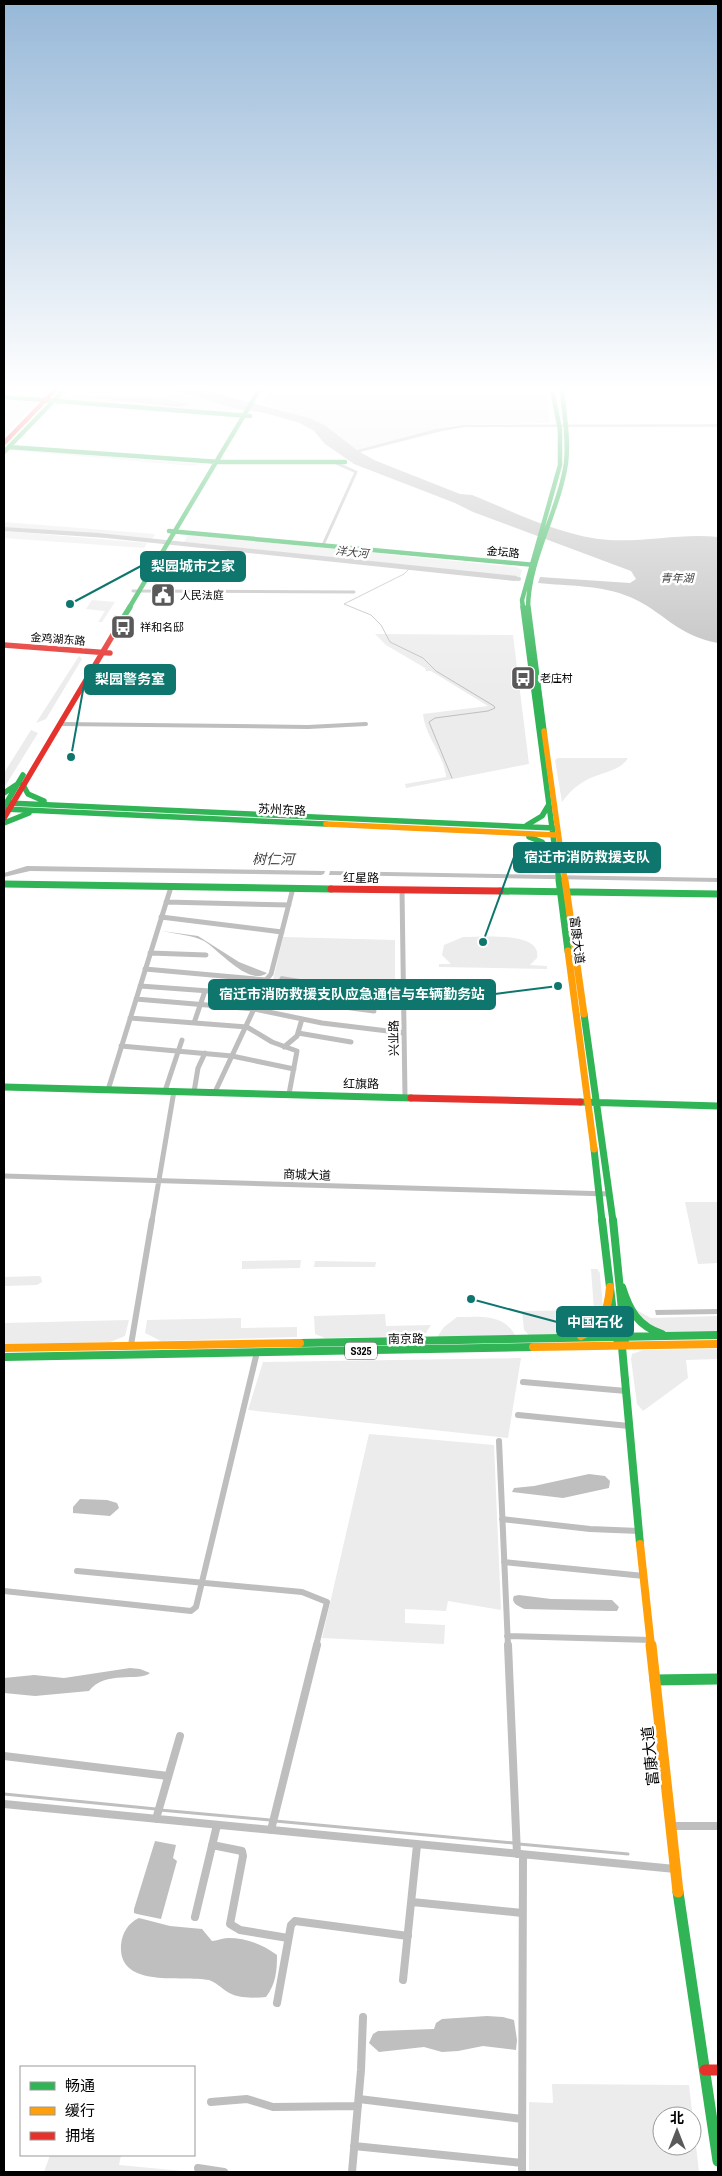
<svg xmlns="http://www.w3.org/2000/svg" width="722" height="2176" font-family="'Archivo Narrow','Noto Sans SC',sans-serif">
<style>
.green{fill:#ececec;fill-rule:evenodd}
.water{fill:#bfbfbf}
.lines{fill:none;stroke-linecap:round;stroke-linejoin:round}
.stream-far1{stroke:#bfbfbf;stroke-width:1}
.stream{stroke:#bfbfbf;stroke-width:3}
.canal{stroke:#bfbfbf;stroke-width:4}
.street-far4{stroke:#bebebe;stroke-width:3}
.street-far3{stroke:#bebebe;stroke-width:4}
.street-far2{stroke:#bebebe;stroke-width:5}
.street-far1{stroke:#bebebe;stroke-width:6}
.street{stroke:#bebebe;stroke-width:8}
.fast-far4{stroke:#30b455;stroke-width:4.5}
.fast-far3{stroke:#30b455;stroke-width:5.5}
.fast-far2{stroke:#30b455;stroke-width:7}
.fast-far1{stroke:#30b455;stroke-width:8}
.fast{stroke:#30b455;stroke-width:11}
.slow-far3{stroke:#ff9f0a;stroke-width:5.5}
.slow-far2{stroke:#ff9f0a;stroke-width:7}
.slow-far1{stroke:#ff9f0a;stroke-width:8}
.slow{stroke:#ff9f0a;stroke-width:11}
.jam-far3{stroke:#e5322d;stroke-width:4.5}
.jam-far2{stroke:#e5322d;stroke-width:5.5}
.jam-far1{stroke:#e5322d;stroke-width:7}
.jam{stroke:#e5322d;stroke-width:11}
.labels{text-anchor:middle;dominant-baseline:central;stroke-width:5;stroke-linejoin:round;paint-order:stroke}
.far-water-label{font-size:11px;font-style:italic;fill:#444;stroke:#fff}
.far-street-label{font-size:11px;fill:#000;stroke:#fff}
.far-poi-label{font-size:11px;fill:#000;stroke:#fff;text-anchor:start}
.shield{fill:#fff;stroke:#4c4c4c;stroke-width:1}
.shield-label{font-size:11px;font-weight:bold;fill:#000}
.street-label{font-size:12px;fill:#000;stroke:#fff}
.water-label{font-size:14px;font-style:italic;fill:#444;stroke:#fff}
.near-street-label{font-size:15px;fill:#000;stroke:#fff}
.leader{fill:none;stroke:#0f766e;stroke-width:2}
.callout-dot{fill:#0f766e;stroke:#fff;stroke-width:2}
.callout{fill:#0f766e;stroke:#0f766e;stroke-width:2}
.callout-label{font-size:14px;text-anchor:middle;font-weight:bold;fill:#fff}
</style>
<rect width="100%" height="100%" fill="#fff"/>
<path class="green" d="M67,390H173L233,409L229,413L59,399Z
M270,390H543L549,408L550,423L453,425L357,450L326,426L310,418L262,404Z
M4,398L37,402L4,436Z
M12,449L201,464L193,466L10,450Z
M4,522L155,534L152,539L4,527Z
M4,531L147,543L144,548L4,538Z
M192,535L516,567L522,570L520,577L184,542L187,536Z
M92,600L115,602L102,622H98L105,611L86,609Z
M375,634L513,635L529,764L406,788L405,784L446,777C444,754 425,737 423,714L488,706L431,671H426L425,668L386,645Z
M79,656L82,659L46,719L36,723Z
M31,730L38,733L4,788V773Z
M558,758H628C621,770 605,772 593,777C580,782 570,791 562,802L555,760Z
M283,937L395,940V1007L379,1006L273,980Z
M463,937C480,937 543,931 537,958L530,965L547,966V969L439,967V964H451L442,955L444,945Z
M685,1202H718V1263L698,1264Z
M301,1260L300,1268L242,1269V1261Z
M315,1261L376,1262L375,1267H314Z
M591,1269H597L600,1273C600,1285 604,1300 602,1312C598,1340 549,1335 529,1335L524,1330L522,1311L594,1310Z
M39,1276L41,1277L42,1282L37,1285L4,1286V1277Z
M633,1308L651,1318L718,1316V1331L666,1332L645,1326Z
M385,1314L386,1326L431,1325L424,1336L325,1338L315,1334L314,1316Z
M457,1317C479,1317 503,1313 515,1335L437,1337L444,1327Z
M241,1318V1328L297,1327V1337L161,1341L145,1333L147,1320Z
M129,1320L125,1336L110,1342L4,1344V1323Z
M718,1349V1359L686,1360L688,1378L643,1411L637,1404L631,1359L632,1354L643,1350Z
M521,1358L508,1438L248,1410L263,1362Z
M369,1434L494,1445L501,1610L448,1601L446,1611L405,1609V1623L445,1625L444,1644L322,1638Z
M552,2084L689,2085L699,2172H529V2102L553,2103ZM662,2116H692V2146H662Z
M50,2155H121L119,2165L193,2172H44Z"/>
<path class="water" d="M174,390H202L310,418L326,426L357,450L436,429L463,425L718,424V427H465L442,431L360,452L374,460L460,494L472,495C514,512 564,537 609,540C646,542 684,533 718,537V643C677,636 663,611 630,597C602,585 568,586 538,583L540,577L630,583L636,579L631,571L473,512L455,503L354,464L325,444L314,431L300,423L265,413L232,408Z
M92,396L168,399L188,404L179,407L88,397Z
M4,527L98,533L517,576L515,581L106,538L4,531Z
M27,866L325,871L324,874L321,875L30,871L4,877V873Z
M330,871L718,878V882L334,875H329Z
M162,931L198,936L239,962L267,973C249,987 218,949 204,941C192,935 176,934 162,931Z
M281,976L300,979L379,1006L280,984L277,982Z
M718,1309V1314L656,1315L655,1310Z
M589,1474L605,1476L610,1481L609,1488L563,1498L512,1492L514,1488L534,1486Z
M80,1499L107,1500L117,1503L119,1508L110,1516L73,1513V1507Z
M519,1595L551,1599L612,1600L619,1607L617,1611H610L525,1609C520,1607 510,1603 514,1596Z
M130,1668L140,1669L150,1673C139,1682 105,1670 89,1691L35,1696L4,1693V1678L34,1675L64,1678Z
M155,1841L176,1845L173,1858L177,1861L161,1919L137,1914L134,1913V1909Z
M139,1918L170,1926L202,1929L212,1941C217,1941 222,1938 228,1938C246,1938 262,1944 277,1955C277,1970 276,1984 266,1997C254,1998 237,1999 226,1991C220,1987 217,1983 209,1980C181,1975 118,1989 121,1945C122,1933 128,1923 139,1918Z
M487,2016L503,2017L514,2020L517,2040L516,2050L483,2046L458,2051L442,2052L424,2047L379,2052L369,2043L373,2034L378,2031L434,2029L436,2023L442,2019Z"/>
<g class="lines">
<path class="stream-far1" d="M410,568L404,574L344,604L371,615L381,625L390,642L423,658L436,671L494,706L495,708L488,711L435,718L429,722L452,778"/>
<path class="stream" d="M4,1794L156,1809
M160,1810L270,1820
M275,1821L514,1843
M519,1844L628,1854"/>
<path class="canal" d="M509,578L519,579"/>
<path class="street-far4" d="M323,545L356,472L336,463
M133,591L354,592"/>
<path class="street-far3" d="M60,724L308,727L366,724"/>
<path class="street-far2" d="M402,890L405,1097
M166,902L289,905
M161,917L282,932
M150,953L206,955
M145,969L266,980L271,974L293,888
M140,986L237,993L374,1011
M136,999L254,1009L322,1023L404,1033
M130,1018L247,1027L272,1042L297,1051L289,1094
M194,1023L205,991
M298,1033L351,1042
M121,1046L232,1056L294,1069
M284,1047L297,1036L302,1019
M108,1090L171,887
M165,1091L182,1040
M194,1092L198,1068L205,1053
M215,1092L260,996
M4,1176L609,1194
M152,1221L174,1091"/>
<path class="street-far1" d="M131,1345L152,1220
M523,1382L626,1391
M518,1415L629,1426
M499,1441L508,1646
M502,1519L590,1529L639,1531
M504,1562L644,1576
M77,1571L302,1592L327,1602L316,1646
M4,1591L191,1611L196,1607L257,1352
M507,1636L651,1640"/>
<path class="street" d="M508,1645L517,1854
M4,1756L168,1776
M4,1804L675,1869
M156,1819L180,1736
M671,1826H718
M271,1830L317,1645
M212,1845L242,1851L243,1856L230,1924L240,1930L288,1938
M412,1902L522,1913
M195,1917L217,1825
M403,1980L417,1845
M277,2003L291,1925L295,1921L408,1936
M359,2099L522,2119
M211,2102L247,2099L273,2107L358,2106
M354,2146L522,2163
M198,2168L224,2172
M352,2172L361,2070L363,2017
M522,2172L523,1855"/>
<path class="fast-far4" d="M4,397L250,416
M9,447L219,462H345
M4,452L64,390
M169,531L535,565
M129,608L259,390
M523,608L522,600L560,465V430L552,390
M528,608C528,560 559,511 566,463C569,439 564,414 562,390"/>
<path class="fast-far3" d="M523,607L559,881
M528,607L544,731
M123,618L130,607
M23,785L28,794L44,801
M4,793L16,785
M8,803L554,828
M4,807L23,775
M4,809L326,824
M4,823L29,813
M527,825L542,816L548,806
M529,837L542,842L553,856"/>
<path class="fast-far2" d="M559,880L568,951
M4,884L331,889
M500,891L718,894
M584,1014L613,1221
M4,1087L411,1098
M580,1102L718,1106
M594,1149L602,1221"/>
<path class="fast-far1" d="M602,1220L616,1338L622,1347L640,1544
M613,1220L625,1340
M622,1287C629,1310 638,1326 662,1334
M300,1343L718,1335
M4,1357L533,1347"/>
<path class="fast" d="M655,1680L718,1679
M678,1892L718,2161"/>
<path class="slow-far3" d="M544,731L565,881
M326,824L555,835"/>
<path class="slow-far2" d="M565,880L584,1014
M568,951L594,1149"/>
<path class="slow-far1" d="M581,1336C603,1326 608,1310 610,1287
M533,1347L718,1344
M4,1348L300,1343
M640,1544L651,1646"/>
<path class="slow" d="M651,1645L678,1892"/>
<path class="jam-far3" d="M4,443L55,390"/>
<path class="jam-far2" d="M4,645L110,653
M4,818L123,618"/>
<path class="jam-far1" d="M331,889L500,891
M411,1098L580,1102"/>
<path class="jam" d="M705,2070H718"/>
</g>
<linearGradient id="sky" x2="0" y2="1"><stop stop-color="#97b8d8"/><stop offset="0.56" stop-color="#fff"/><stop offset="1" stop-color="#fff" stop-opacity="0"/></linearGradient>
<rect width="722" height="694" fill="url(#sky)"/>
<defs>
<symbol id="civic-square" viewBox="-11 -11 22 22"><rect x="-9" y="-9" width="18" height="18" rx="4" fill="#595959" stroke="#fff"/><path d="M-.6-6.5H3V-4.5H.6V-3L4-1V1h2V6H-6V1h2V-1L-.6-3ZM-1.2 2.5V6h2.4V2.5Z" fill="#fff"/></symbol>
<symbol id="bus-square" viewBox="-11 -11 22 22"><rect x="-9" y="-9" width="18" height="18" rx="4" fill="#595959" stroke="#fff"/><path d="M-5-6H5V4H4V6H2V4H-2V6H-4V4H-5ZM-3.5-4V0h7V-4ZM-3.5 1.2v1.5H-2V1.2ZM2 1.2v1.5H3.5V1.2Z" fill="#fff"/></symbol>
</defs>
<g fill-rule="evenodd">
<use href="#civic-square" x="149" y="581" width="28" height="28"/>
<use href="#bus-square" x="109" y="613" width="28" height="28"/>
<use href="#bus-square" x="509" y="664" width="28" height="28"/>
</g>
<g class="labels">
<g class="far-water-label">
<text transform="translate(352 552) rotate(6)">洋大河</text>
<text x="677" y="578">青年湖</text>
</g>
<g class="far-street-label">
<text transform="translate(503 552) rotate(5)">金坛路</text>
<text transform="translate(58 639) rotate(4)">金鸡湖东路</text>
</g>
<g class="far-poi-label">
<text x="180" y="595">人民法庭</text>
<text x="140" y="627">祥和名邸</text>
<text x="540" y="678">老庄村</text>
</g>
<rect class="shield" x="345" y="1342.5" width="32" height="17" rx="4"/>
<g class="shield-label">
<text x="361" y="1351">S325</text>
</g>
<g class="street-label">
<text transform="translate(282 810) rotate(3)">苏州东路</text>
<text transform="translate(361 878) rotate(1)">红星路</text>
<text transform="translate(577 940) rotate(83)">富康大道</text>
<text transform="translate(394 1038) rotate(-91)">兴业路</text>
<text transform="translate(361 1084) rotate(1)">红旗路</text>
<text transform="translate(307 1175) rotate(2)">商城大道</text>
<text transform="translate(406 1339) rotate(-1)">南京路</text>
</g>
<g class="water-label">
<text transform="translate(273 859) rotate(1)">树仁河</text>
</g>
<g class="near-street-label">
<text transform="translate(650 1756) rotate(-96)">富康大道</text>
</g>
</g>
<path class="leader" d="M70 604L141 566M71 757L85 679M483 942L514 857M558 986L495 994M471 1299L557 1322"/>
<g class="callout-dot">
<circle cx="70" cy="604" r="5"/>
<circle cx="71" cy="757" r="5"/>
<circle cx="483" cy="942" r="5"/>
<circle cx="558" cy="986" r="5"/>
<circle cx="471" cy="1299" r="5"/>
</g>
<g class="callout">
<rect x="141" y="552" width="104" height="29" rx="5"/>
<rect x="85" y="665" width="90" height="29" rx="5"/>
<rect x="514" y="843" width="146" height="29" rx="5"/>
<rect x="209" y="980" width="286" height="29" rx="5"/>
<rect x="557" y="1307" width="76" height="29" rx="5"/>
</g>
<g class="callout-label">
<text x="193" y="571">梨园城市之家</text>
<text x="130" y="684">梨园警务室</text>
<text x="587" y="862">宿迁市消防救援支队</text>
<text x="352" y="999">宿迁市消防救援支队应急通信与车辆勤务站</text>
<text x="595" y="1327">中国石化</text>
</g>
<rect width="722" height="2176" fill="none" stroke="#000000" stroke-width="10"/>
<rect x="20" y="2066" width="175" height="90" fill="#ffffff" stroke="#999999"/>
<rect x="30" y="2082" width="25" height="8" fill="#30b455" stroke="#999999"/>
<text x="65" y="2091" font-size="15" fill="#000000">畅通</text>
<rect x="30" y="2107" width="25" height="8" fill="#ff9f0a" stroke="#999999"/>
<text x="65" y="2116" font-size="15" fill="#000000">缓行</text>
<rect x="30" y="2132" width="25" height="8" fill="#e5322d" stroke="#999999"/>
<text x="65" y="2141" font-size="15" fill="#000000">拥堵</text>
<g transform="translate(677 2131)"><circle r="24" fill="#ffffff" stroke="#999999"/>
<path d="M0-4L9 19L0 12L-9 19Z" fill="#595959"/>
<text y="-8" font-size="14" font-weight="bold" text-anchor="middle" fill="#000000">北</text>
</g>
</svg>
